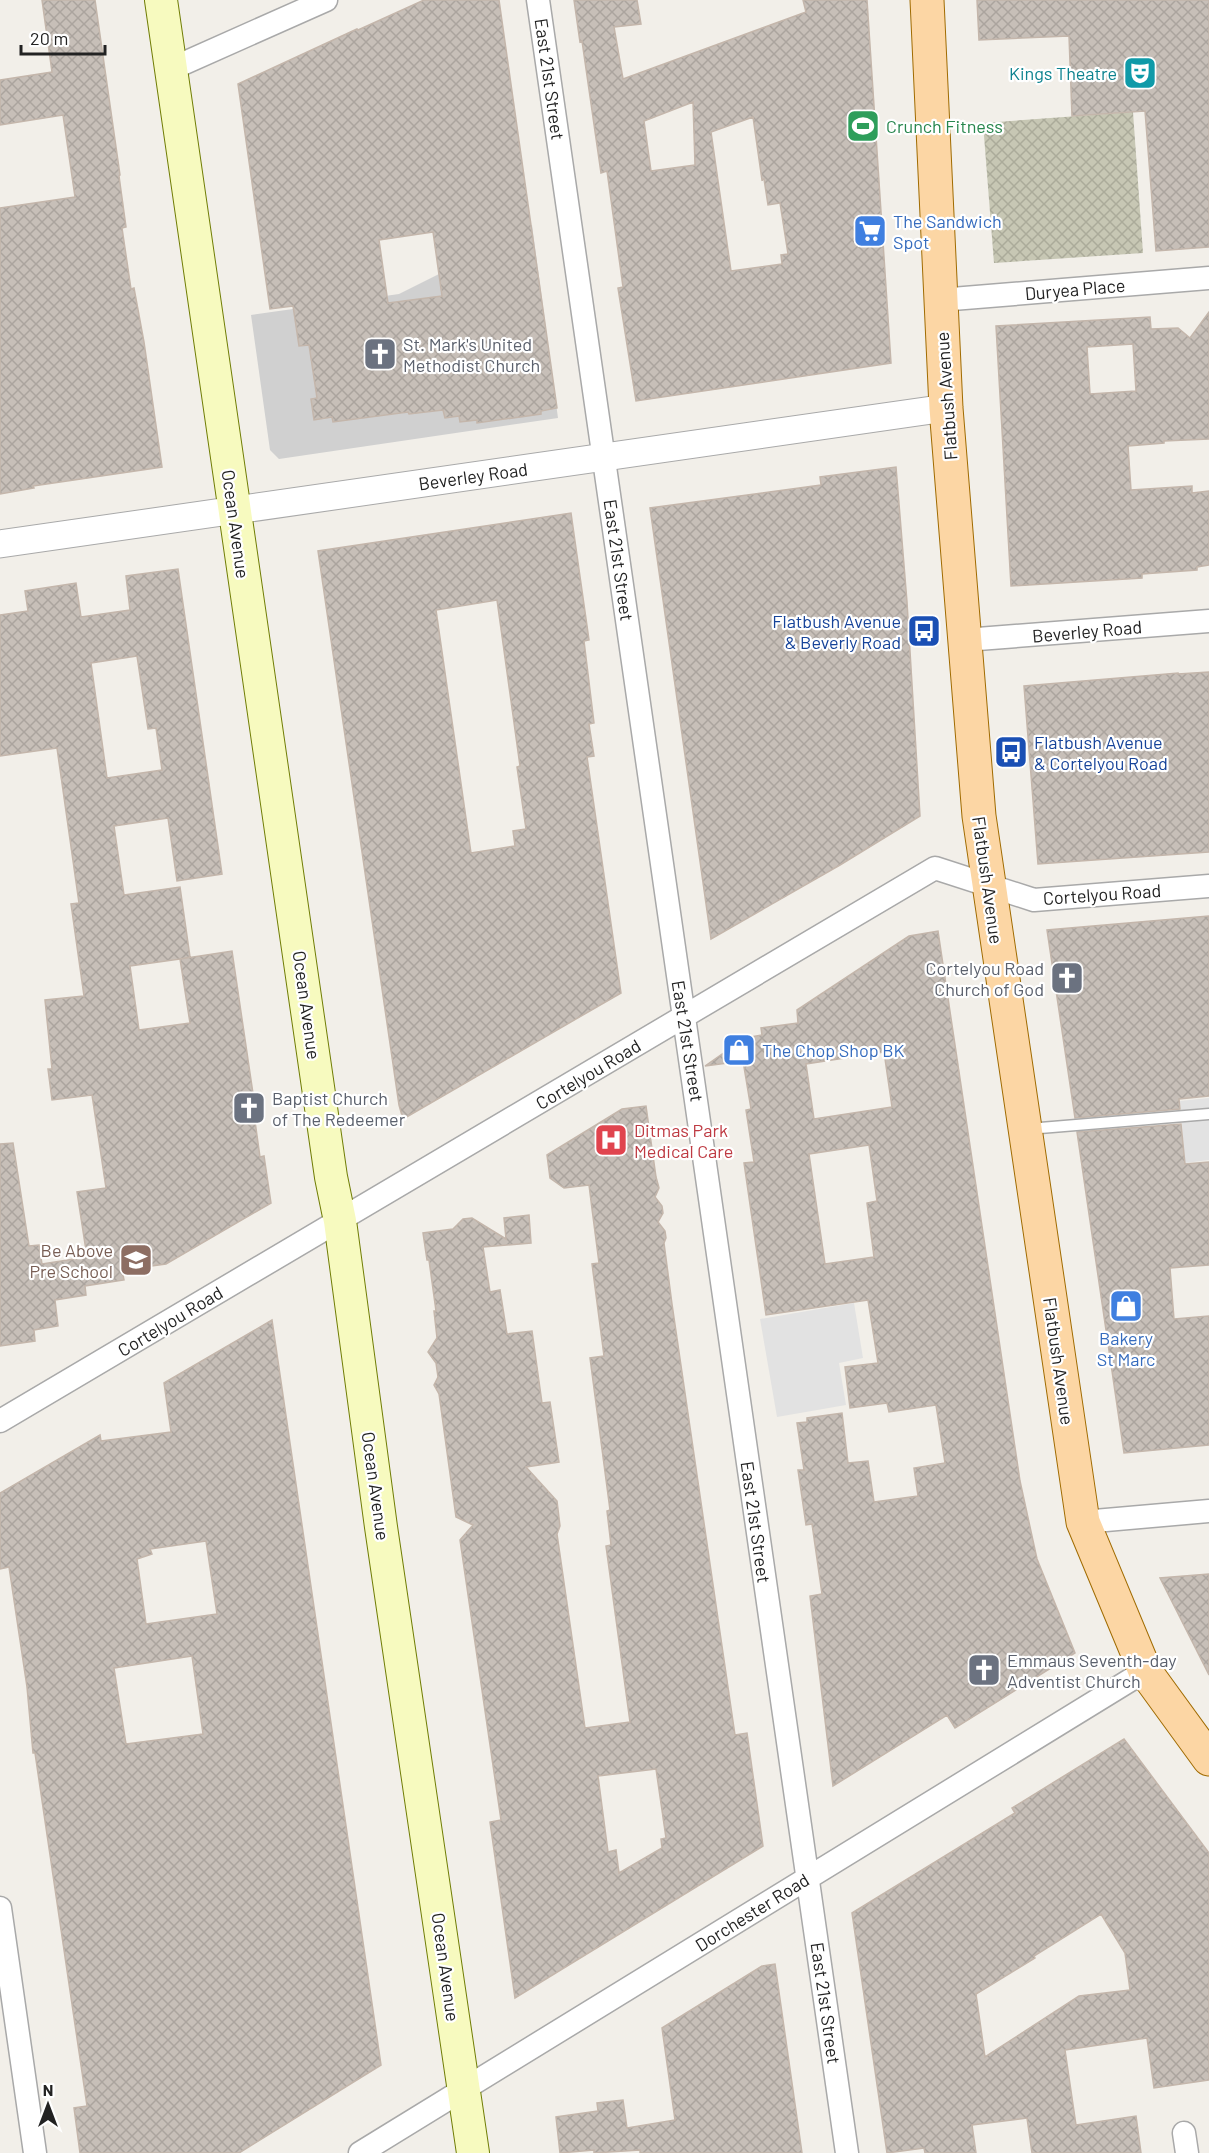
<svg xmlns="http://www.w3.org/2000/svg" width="1209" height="2153" font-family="Barlow,sans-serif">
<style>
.religious{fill:#d0d0d0}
.construction{fill:url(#construction-cross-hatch)}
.parking{fill:#e2e2e2}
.building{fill:url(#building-cross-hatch);stroke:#c4b6ab;stroke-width:1.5;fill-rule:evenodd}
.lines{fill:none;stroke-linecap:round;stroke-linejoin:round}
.service-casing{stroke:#a9a9a9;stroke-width:13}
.minor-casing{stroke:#a9a9a9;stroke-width:25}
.tertiary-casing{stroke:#a9a9a9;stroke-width:29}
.secondary-casing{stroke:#707d05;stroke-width:34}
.primary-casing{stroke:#a06b00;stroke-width:35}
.service{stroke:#fff;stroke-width:10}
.minor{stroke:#fff;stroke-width:22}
.tertiary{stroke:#fff;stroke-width:27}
.secondary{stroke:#f7fabf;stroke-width:32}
.primary{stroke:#fcd6a4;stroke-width:33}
.labels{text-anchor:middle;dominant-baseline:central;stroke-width:4.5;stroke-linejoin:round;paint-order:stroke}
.culture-label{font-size:18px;fill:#0d838f;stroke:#fff;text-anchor:end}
.street-label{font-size:18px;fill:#222;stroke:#fff}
.leisure-label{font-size:18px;fill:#27864d;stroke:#fff;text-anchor:start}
.shop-label{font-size:18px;fill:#366cbe;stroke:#fff;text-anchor:start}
.worship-label{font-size:18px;fill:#5b616d;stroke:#fff;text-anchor:start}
.transit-label{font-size:18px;fill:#164399;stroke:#fff;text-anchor:end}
.health-label{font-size:18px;fill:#be3a42;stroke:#fff;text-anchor:start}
.education-label{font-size:18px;fill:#785e54;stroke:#fff;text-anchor:end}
</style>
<defs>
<pattern id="construction-cross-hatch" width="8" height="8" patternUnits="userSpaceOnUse" patternTransform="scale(1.5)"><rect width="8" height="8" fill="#c7c7b4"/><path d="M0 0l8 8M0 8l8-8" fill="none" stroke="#abab9a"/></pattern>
<pattern id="building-cross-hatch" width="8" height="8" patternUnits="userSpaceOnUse" patternTransform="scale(1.5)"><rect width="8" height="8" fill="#c7bfb8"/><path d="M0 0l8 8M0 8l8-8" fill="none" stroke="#aba49e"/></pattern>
</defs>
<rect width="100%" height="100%" fill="#f2efe9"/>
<path class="religious" d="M532,225L558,418L279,459L270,450L251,315L399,294L439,274L434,239Z"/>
<path class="construction" d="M1133,112L1143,253L994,263L983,123Z"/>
<path class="parking" d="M1209,1098V1160L1185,1163L1180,1101Z
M854,1303L863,1358L839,1363L846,1405L777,1417L760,1319Z"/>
<path class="building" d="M42,0H95L120,175L119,176L126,227L122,228L131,289L134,288L144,342L162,467L33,486L34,488L0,494V208L75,197L63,115L0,125V80L52,72Z
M424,0H499L557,408L541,411V414L477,423V420L460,422L459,416L445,418L443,410L409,414L408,412L333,422L332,417L314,420L311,399L317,398L309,345L299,346L293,306L270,309L238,84L357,29L358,30ZM433,232L442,296L388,303L379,240Z
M574,0H637L641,24L614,27L623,79L806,12L803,0H867L891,363L636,401L618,288L623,287L607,171L601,173L582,41L580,42ZM693,102L695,165L651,171L644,121ZM753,117L762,180L764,179L768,205L780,203L788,254L781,255L782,264L731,271L711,132Z
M977,0H1209V247L1156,251L1145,111L1072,116L1069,36L979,40Z
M1209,312V439L1164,441V443L1128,446L1131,490L1192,486V493L1209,491V565L1197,567V570L1142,574V578L1011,586L996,326L1150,317L1151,329L1178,328L1190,338ZM1133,344L1136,391L1090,394L1087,347Z
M896,467L907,602L920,816L840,865L711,939L650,508L821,485L820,477Z
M571,513L589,640L584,641L594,723L589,724L594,756L587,757L621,993L403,1119L399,1105L318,551ZM497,600L520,766L517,767L526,829L513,831L515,846L471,853L436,610Z
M178,569L222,874L177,881L168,818L114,826L124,895L180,887L190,957L180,959L232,951L256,1114H254L260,1157L264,1156L271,1203L166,1264L122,1270L124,1280L85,1286L86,1295L55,1300L58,1326L34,1330L35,1341L0,1346V1144L13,1143L29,1246L39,1245L42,1264L87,1257L77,1192L106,1188L92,1095L52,1100L48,1069H52L45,1000L84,996L71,904L79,903L57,748L0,756V615L28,611L25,591L76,583L81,617L130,610L126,576ZM137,656L148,729L156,728L162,770L107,778L91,663ZM180,959L190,1023L139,1030L130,966Z
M1209,672V852L1038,864L1024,686L1178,673V674Z
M1209,916V1096L1179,1099L1180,1109L1075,1118L1047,930Z
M938,931L1020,1481L1037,1559L1075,1653L955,1728L947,1715L833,1786L810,1596L822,1594L812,1524L806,1525L798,1470H804L797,1423L807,1422V1418L842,1413L848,1463L868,1461L874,1502L918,1496L914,1468L945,1463L936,1405L889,1412L887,1403L850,1408L845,1367L878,1363L868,1300L766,1315L744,1163L754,1162L746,1110L751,1109L743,1061L705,1066L745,1038L762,1035L761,1028L798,1023L797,1010L909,936ZM884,1052L892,1107L814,1119L806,1064ZM869,1145L877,1201L867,1203L874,1257L825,1264L809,1154Z
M646,1106L656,1177L659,1188L655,1197L662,1206L663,1213L658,1222L665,1231L666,1238L664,1243L672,1304L735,1735L747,1733L763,1846L515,1998L490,1822L501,1820L460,1540L473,1525L456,1517L439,1394L434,1385L438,1377L436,1363L428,1352L437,1338L434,1311H436L429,1260H427L423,1233L453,1229L463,1219L472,1218L506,1239L504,1218L529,1215L531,1243L483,1247L490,1292L500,1290L507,1334L532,1331L542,1403L550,1402L559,1462L526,1467L557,1501L560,1526L557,1534L585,1728L630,1722L606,1546L611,1545L607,1511L610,1510L590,1358L604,1356L592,1264L599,1263L592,1209L589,1185L564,1188L550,1178L547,1155L622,1109ZM656,1769L666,1838L661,1839L662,1848L619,1873L616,1850L608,1852L598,1776Z
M1181,1124L1185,1164L1209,1162V1265L1170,1268L1174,1319L1209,1316V1445L1124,1453L1077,1132Z
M272,1320L381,2065L239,2153H80L74,2108L87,2106L35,1753H33L27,1687L9,1567L0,1569V1493L100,1435L101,1441L171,1432L164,1383ZM206,1541L217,1614L146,1624L137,1559L152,1554L150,1549ZM192,1656L203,1734L126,1744L114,1668Z
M1209,1574V1675L1160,1578Z
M1124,1739L1209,1853V2080L1154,2088L1147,2038L1065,2050L1076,2125L1136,2116L1141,2153H1032L1027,2118L972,2125L976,2153H925L924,2148L887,2153L852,1913L1015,1813L1012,1808ZM1101,1914L1125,1953L1130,1990L1079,1996L985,2057L976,1994L1035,1958L1034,1956Z
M775,1964L802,2153H640V2150L594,2153V2150L560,2153L556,2117L598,2111L597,2103L623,2100L627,2128L675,2120L662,2028L762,1966Z"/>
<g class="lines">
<defs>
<path id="service" d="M1028,1129L1209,1114"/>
<path id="minor" d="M538,0L847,2153
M171,69L326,0
M940,300L1209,278
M965,640L1209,621
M0,1421L935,868L1034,900L1209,886
M1083,1522L1209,1511
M0,1908L35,2153
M1184,2133L1187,2153
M360,2153L1145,1671"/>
<path id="tertiary" d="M0,544L946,408"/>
<path id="secondary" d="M161,0L331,1177L340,1221L381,1527L473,2153"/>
<path id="primary" d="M927,0L946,408L979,816L1083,1522L1145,1671L1209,1759"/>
</defs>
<use href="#service" class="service-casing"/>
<use href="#minor" class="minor-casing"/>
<use href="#tertiary" class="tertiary-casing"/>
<use href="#secondary" class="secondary-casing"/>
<use href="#primary" class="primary-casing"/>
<use href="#service" class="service"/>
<use href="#minor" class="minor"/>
<use href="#tertiary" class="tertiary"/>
<use href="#secondary" class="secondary"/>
<use href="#primary" class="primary"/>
</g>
<defs>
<symbol id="theatre-square" viewBox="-11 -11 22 22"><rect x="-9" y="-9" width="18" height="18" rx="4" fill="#0f9aa8" stroke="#fff"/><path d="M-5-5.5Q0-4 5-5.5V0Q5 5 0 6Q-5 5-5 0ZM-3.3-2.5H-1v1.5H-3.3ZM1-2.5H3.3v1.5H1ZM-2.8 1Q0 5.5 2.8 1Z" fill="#fff"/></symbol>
<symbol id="stadium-square" viewBox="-11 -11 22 22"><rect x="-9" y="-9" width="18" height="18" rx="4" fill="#2e9e5b" stroke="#fff"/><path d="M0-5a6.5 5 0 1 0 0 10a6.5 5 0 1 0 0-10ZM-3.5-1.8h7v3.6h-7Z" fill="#fff"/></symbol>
<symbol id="supermarket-square" viewBox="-11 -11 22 22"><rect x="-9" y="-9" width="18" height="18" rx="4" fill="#3f7fe0" stroke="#fff"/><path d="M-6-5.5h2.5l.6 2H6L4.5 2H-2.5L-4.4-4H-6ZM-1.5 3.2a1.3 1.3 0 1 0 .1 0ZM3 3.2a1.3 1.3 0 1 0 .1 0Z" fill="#fff"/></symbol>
<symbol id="church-square" viewBox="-11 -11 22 22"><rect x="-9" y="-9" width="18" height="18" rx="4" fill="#6b7280" stroke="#fff"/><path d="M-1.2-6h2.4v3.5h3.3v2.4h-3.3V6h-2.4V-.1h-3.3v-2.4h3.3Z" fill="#fff"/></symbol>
<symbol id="bus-square" viewBox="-11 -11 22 22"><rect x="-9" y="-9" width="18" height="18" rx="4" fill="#1a4fb4" stroke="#fff"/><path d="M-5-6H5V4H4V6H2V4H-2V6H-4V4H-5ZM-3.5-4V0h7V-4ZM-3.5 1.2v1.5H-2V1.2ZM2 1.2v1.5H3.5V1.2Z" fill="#fff"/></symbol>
<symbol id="shop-square" viewBox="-11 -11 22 22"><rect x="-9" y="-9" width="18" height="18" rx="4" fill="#3f7fe0" stroke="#fff"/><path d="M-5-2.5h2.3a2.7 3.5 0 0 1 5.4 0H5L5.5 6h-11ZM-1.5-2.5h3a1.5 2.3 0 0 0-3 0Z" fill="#fff"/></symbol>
<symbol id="hospital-square" viewBox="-11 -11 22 22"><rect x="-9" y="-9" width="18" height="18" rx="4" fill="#e0444e" stroke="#fff"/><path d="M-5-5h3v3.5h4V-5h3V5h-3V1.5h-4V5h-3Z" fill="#fff"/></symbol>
<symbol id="school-square" viewBox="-11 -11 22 22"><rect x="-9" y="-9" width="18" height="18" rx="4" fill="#8d6e63" stroke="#fff"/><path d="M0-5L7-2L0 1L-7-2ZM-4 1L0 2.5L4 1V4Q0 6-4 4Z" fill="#fff"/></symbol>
</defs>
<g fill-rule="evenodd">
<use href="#theatre-square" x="1121" y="54" width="38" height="38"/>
<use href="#stadium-square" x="844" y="107" width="38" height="38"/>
<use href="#supermarket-square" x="851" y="212" width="38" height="38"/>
<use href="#church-square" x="361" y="335" width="38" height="38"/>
<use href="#bus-square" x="905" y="612" width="38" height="38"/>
<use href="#bus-square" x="992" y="733" width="38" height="38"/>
<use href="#church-square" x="1048" y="959" width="38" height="38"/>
<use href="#shop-square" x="720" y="1031" width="38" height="38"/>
<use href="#church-square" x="230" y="1089" width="38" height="38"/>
<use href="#hospital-square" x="592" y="1121" width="38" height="38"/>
<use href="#school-square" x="117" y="1241" width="38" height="38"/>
<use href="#shop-square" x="1107" y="1287" width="38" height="38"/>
<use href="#church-square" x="965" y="1651" width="38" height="38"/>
</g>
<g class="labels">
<g class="culture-label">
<text x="1117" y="73">Kings Theatre</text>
</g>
<g class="street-label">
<text transform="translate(550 79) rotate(82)">East 21st Street</text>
<text transform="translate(1075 289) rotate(-5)">Duryea Place</text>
<text transform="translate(946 396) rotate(-94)">Flatbush Avenue</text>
<text transform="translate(473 476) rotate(-8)">Beverley Road</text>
<text transform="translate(236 524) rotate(82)">Ocean Avenue</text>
<text transform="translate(619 560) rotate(82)">East 21st Street</text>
<text transform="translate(1087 631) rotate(-5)">Beverley Road</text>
<text transform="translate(988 880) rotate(82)">Flatbush Avenue</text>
<text transform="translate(1102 894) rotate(-4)">Cortelyou Road</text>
<text transform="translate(307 1005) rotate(82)">Ocean Avenue</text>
<text transform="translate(688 1041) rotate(81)">East 21st Street</text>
<text transform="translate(588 1074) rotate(-31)">Cortelyou Road</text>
<text transform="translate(170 1321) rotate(-31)">Cortelyou Road</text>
<text transform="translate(1059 1361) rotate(82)">Flatbush Avenue</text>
<text transform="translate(376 1486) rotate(82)">Ocean Avenue</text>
<text transform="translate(756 1522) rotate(82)">East 21st Street</text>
<text transform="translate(752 1912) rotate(-32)">Dorchester Road</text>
<text transform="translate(446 1967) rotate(82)">Ocean Avenue</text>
<text transform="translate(826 2003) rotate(82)">East 21st Street</text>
</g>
<g class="leisure-label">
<text x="886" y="126">Crunch Fitness</text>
</g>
<g class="shop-label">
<text x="893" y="221">The Sandwich<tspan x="893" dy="21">Spot</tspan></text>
<text x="762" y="1050">The Chop Shop BK</text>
<text x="1126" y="1338" text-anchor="middle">Bakery<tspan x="1126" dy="21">St Marc</tspan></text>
</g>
<g class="worship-label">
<text x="403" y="344">St. Mark's United<tspan x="403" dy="21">Methodist Church</tspan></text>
<text x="1044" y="968" text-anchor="end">Cortelyou Road<tspan x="1044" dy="21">Church of God</tspan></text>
<text x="272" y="1098">Baptist Church<tspan x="272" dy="21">of The Redeemer</tspan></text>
<text x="1007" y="1660">Emmaus Seventh-day<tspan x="1007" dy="21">Adventist Church</tspan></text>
</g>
<g class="transit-label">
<text x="901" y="621">Flatbush Avenue<tspan x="901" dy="21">&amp; Beverly Road</tspan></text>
<text x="1034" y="742" text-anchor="start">Flatbush Avenue<tspan x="1034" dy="21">&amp; Cortelyou Road</tspan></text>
</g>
<g class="health-label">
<text x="634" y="1130">Ditmas Park<tspan x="634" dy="21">Medical Care</tspan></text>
</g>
<g class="education-label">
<text x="113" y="1250">Be Above<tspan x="113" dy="21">Pre School</tspan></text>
</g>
</g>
<g transform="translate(48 2105)" stroke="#ffffff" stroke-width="4.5" paint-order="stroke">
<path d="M0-4.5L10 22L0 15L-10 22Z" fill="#222222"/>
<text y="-9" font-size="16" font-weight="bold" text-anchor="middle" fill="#222222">N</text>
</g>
<path d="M21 45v9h84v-9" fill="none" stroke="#222222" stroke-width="3"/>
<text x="30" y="45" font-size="18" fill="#222222" stroke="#ffffff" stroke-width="4.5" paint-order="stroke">20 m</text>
</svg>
